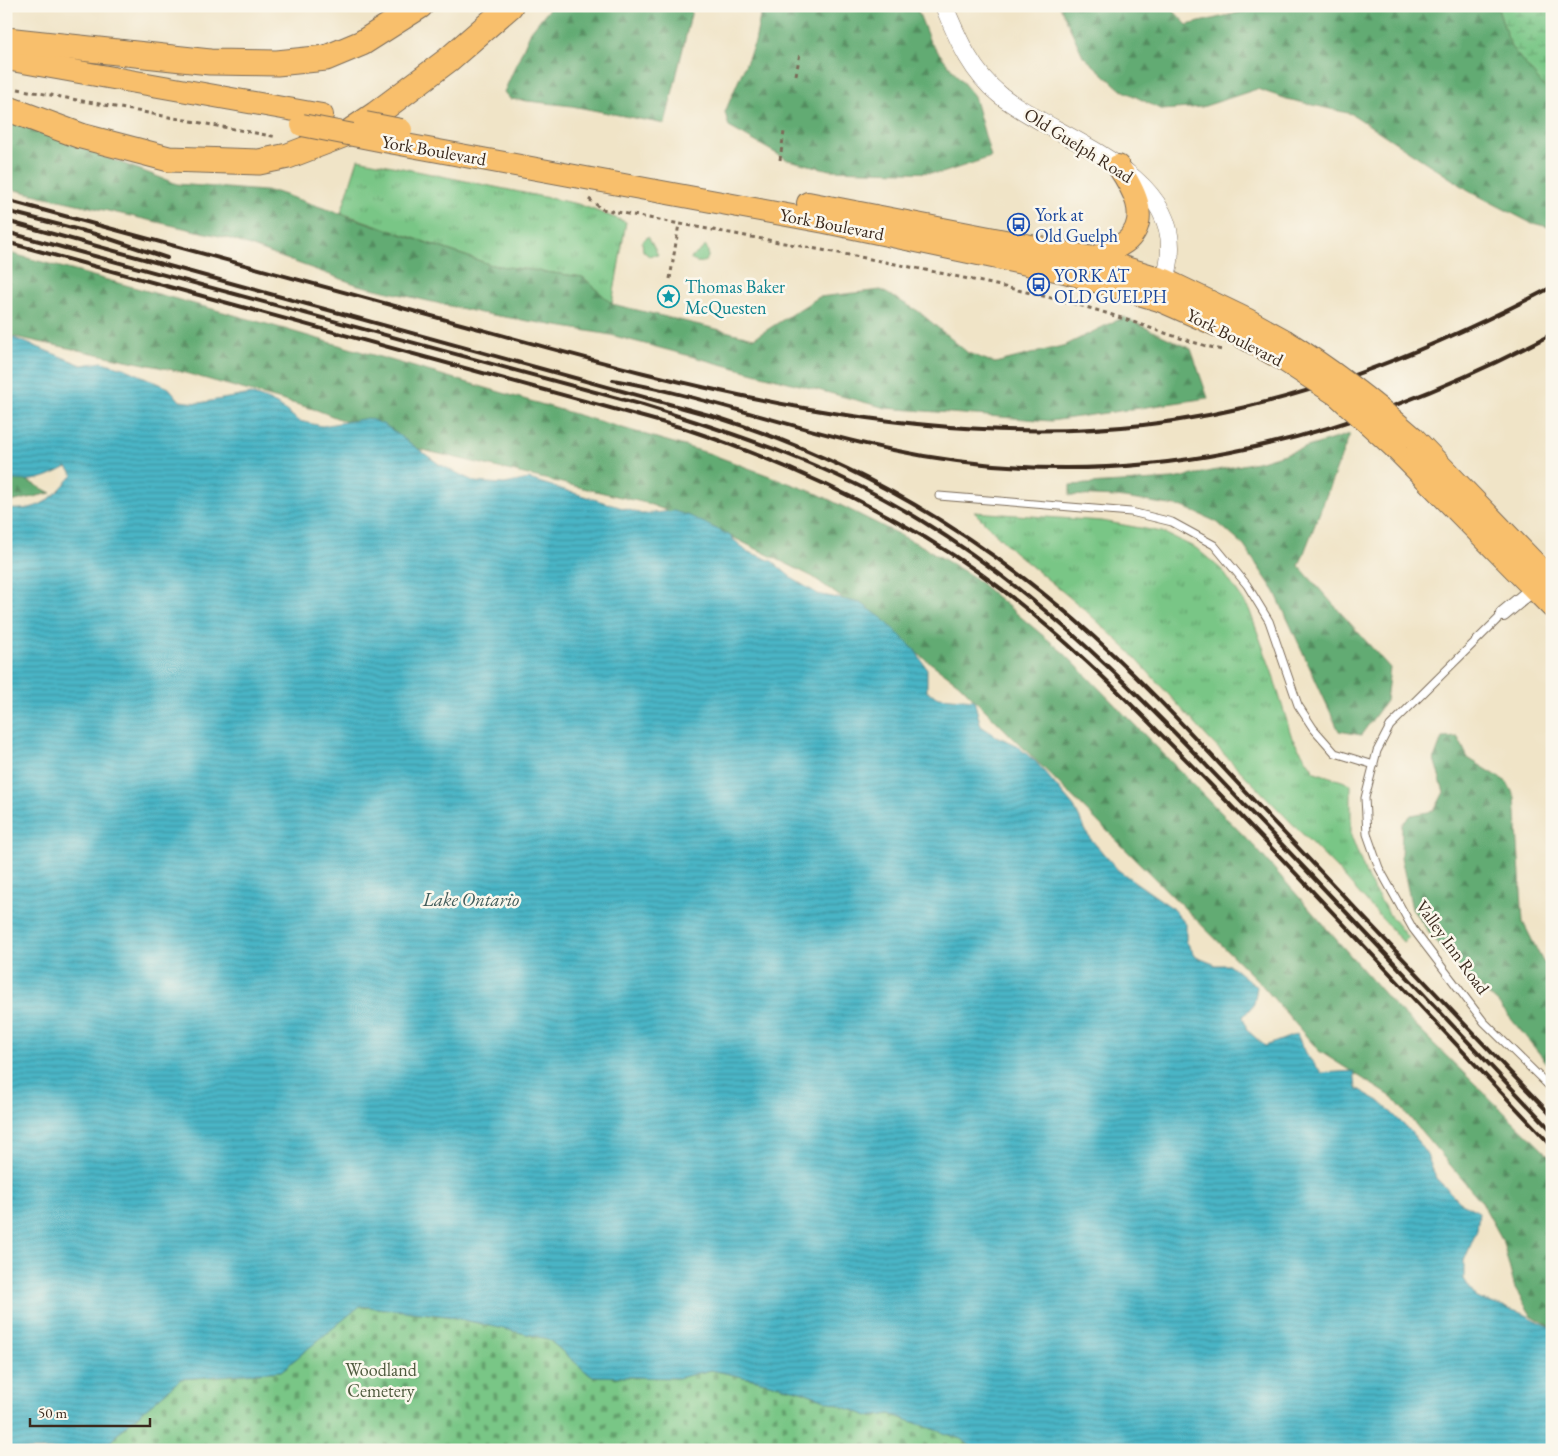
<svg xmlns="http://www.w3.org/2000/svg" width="1558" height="1456" font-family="'EB Garamond',serif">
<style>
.grass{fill:url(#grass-tufts);stroke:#5a7852}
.forest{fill:url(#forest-firs);stroke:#4e6a48}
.wetland{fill:url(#wetland-marsh);stroke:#5a7852}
.cemetery{fill:url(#cemetery-stones);stroke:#5a7852}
.garden{fill:#79c686;stroke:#5a7852}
.water{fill:url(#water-rules);stroke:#427072}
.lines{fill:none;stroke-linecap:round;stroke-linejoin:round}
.service-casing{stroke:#7a6b59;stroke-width:9}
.minor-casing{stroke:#7a6b59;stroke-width:16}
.tertiary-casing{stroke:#7a6b59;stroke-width:19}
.primary-casing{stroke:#7a6b59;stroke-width:24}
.motorway-casing{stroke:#7a6b59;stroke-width:27}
.path{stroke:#7a6b59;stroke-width:3;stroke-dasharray:4 4;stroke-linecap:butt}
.service{stroke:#fff;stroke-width:7}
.minor{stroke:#fff;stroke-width:14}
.tertiary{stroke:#fff;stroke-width:18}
.primary{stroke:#f8bf6c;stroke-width:22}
.motorway{stroke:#f8bf6c;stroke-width:25}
.rail{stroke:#3b2a1e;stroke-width:4}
.primary-bridge-casing{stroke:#7a6b59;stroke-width:24;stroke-linecap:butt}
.primary-bridge{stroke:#f8bf6c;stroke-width:22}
.labels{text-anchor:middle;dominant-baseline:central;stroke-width:5;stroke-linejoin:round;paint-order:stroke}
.street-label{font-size:18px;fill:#3b2a1e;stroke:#fbf7ec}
.transit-label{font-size:18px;fill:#164399;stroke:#fbf7ec;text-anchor:start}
.culture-label{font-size:18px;fill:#0d838f;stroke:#fbf7ec;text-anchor:start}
.park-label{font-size:18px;fill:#4e593d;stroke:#fbf7ec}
.water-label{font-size:19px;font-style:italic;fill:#405b59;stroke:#fbf7ec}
</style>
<defs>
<pattern id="grass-tufts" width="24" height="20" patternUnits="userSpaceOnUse" patternTransform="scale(1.25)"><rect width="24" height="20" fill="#79c686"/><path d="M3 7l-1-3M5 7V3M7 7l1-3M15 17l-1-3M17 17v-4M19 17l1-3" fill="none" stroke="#64a16d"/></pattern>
<pattern id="forest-firs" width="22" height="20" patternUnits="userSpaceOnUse" patternTransform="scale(1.25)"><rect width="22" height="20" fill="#62ab73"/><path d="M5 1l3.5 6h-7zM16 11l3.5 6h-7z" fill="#528b5e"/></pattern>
<pattern id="wetland-marsh" width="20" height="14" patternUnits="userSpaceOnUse" patternTransform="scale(1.25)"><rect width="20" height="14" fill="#79c686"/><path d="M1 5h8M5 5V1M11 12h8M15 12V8" fill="none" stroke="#64a16d"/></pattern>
<pattern id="cemetery-stones" width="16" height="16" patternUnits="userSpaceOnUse" patternTransform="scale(1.25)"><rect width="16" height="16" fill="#79c686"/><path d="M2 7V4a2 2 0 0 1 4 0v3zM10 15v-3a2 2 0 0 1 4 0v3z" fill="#64a16d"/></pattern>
<pattern id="water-rules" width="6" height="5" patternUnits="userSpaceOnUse" patternTransform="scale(1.25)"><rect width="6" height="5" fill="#49b5c6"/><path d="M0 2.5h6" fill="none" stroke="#3e93a0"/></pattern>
</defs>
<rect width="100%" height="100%" fill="#fbf7ec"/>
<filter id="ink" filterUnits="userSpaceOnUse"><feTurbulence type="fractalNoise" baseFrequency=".02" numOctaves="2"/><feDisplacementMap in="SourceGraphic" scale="10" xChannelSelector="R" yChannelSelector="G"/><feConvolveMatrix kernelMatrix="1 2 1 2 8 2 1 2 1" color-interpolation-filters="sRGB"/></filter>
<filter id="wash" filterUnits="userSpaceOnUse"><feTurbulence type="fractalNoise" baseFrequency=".0096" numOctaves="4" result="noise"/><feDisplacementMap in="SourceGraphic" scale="20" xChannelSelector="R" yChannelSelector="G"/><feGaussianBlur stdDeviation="1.12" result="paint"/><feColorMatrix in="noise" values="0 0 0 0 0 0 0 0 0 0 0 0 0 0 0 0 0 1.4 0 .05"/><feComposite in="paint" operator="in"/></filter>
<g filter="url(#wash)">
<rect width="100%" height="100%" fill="#f0e4c7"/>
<path class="grass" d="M358,159L578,204L626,222L612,304L583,277L492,265L341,213Z
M974,512L1102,521L1162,532L1196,548L1222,570L1249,609L1272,672L1292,738L1315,772L1351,784V835L1368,880L1389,914L1408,938L1403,942L1338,870L1209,739L1129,651L1084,609L1013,551Z"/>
<path class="forest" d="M551,6H693L665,124L572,106L510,99L504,92L531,31Z
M762,6H916L930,42L974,96L991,157L942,173L830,170L788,160L729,127L725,112L755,42Z
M1060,6H1169L1187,25L1267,6H1497L1511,47L1552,96V228L1529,222L1473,193L1352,114L1287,99L1257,89L1202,107L1162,110L1120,89L1083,56Z
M6,119L177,184L276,192L492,265L583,277L612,304L754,338L819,297L881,290L918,311L968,353L995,363L1066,345L1123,317L1191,349L1208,398L1051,421L886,408L611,335L481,313L358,285L228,238L6,188Z
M6,252L274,326L708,453L818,494L922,546L972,576L1065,654L1254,846L1394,1005L1552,1159V1327L1531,1315L1515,1289L1502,1239L1481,1201L1392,1097L1319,1051L1261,984L958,683L813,577L712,527L646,503L406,446L317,410L178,371L6,335Z
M1350,434L1299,566L1390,668L1386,701L1361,735L1339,731L1275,592L1244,546L1217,522L1183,507L1117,497L1070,495V485L1173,479L1261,461Z
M6,470L51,493L6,503Z
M1458,737L1468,758L1507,782L1515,797L1523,922L1543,962L1552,968V1069L1498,1003L1445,954L1412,909L1401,857L1402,824L1411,815L1434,811L1444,792L1434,759L1442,738Z"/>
<path class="wetland" d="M1497,6H1552V96L1511,47Z"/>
<path class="cemetery" d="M359,1306L447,1316L548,1339L591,1376L678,1378L711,1370L757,1380L801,1391L871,1417L890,1414L961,1439L976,1450H103L123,1428L181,1379L281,1371Z"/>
<path class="garden" d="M648,236L658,255L649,256L643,251L642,242Z
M706,246C713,260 703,267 690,259Z"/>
<path class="water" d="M12,337L82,365L102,362L124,368L169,388L180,401L199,403L251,394L277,404L299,421L322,426L368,418L385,425L439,464L475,482L504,484L529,479L642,514L674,511L690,516L729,535L746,551L772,561L793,579L818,594L861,603L882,618L915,650L927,669V692L939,697L974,700L981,726L996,736L1015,744L1036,762L1074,807L1089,837L1118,870L1171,907L1186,924V941L1196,957L1216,965H1230L1257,987L1254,1004L1243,1017L1247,1030L1265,1046L1297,1034L1305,1053L1322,1073L1354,1071L1356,1088L1379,1101L1393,1114L1411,1132L1427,1155L1436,1178L1460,1202L1479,1212L1477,1230L1464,1261V1279L1476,1298L1524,1314L1552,1328V1450H976L961,1439L890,1414L871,1417L801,1391L757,1380L711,1370L678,1378L591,1376L548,1339L447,1316L360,1306L281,1371L181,1379L123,1428L103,1450H6V509C42,511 50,500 73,475L67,467C44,479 33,483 6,479V342Z"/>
</g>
<g filter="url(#ink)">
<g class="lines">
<defs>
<path id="service" d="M939,496L1131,512L1172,522L1214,545L1247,585L1269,621L1298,705L1313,728L1335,753L1374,765
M1503,614L1390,726L1377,751L1365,798L1367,834L1379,868L1413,929L1484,1022L1552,1089"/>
<path id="minor" d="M1503,614L1539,584"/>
<path id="tertiary" d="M944,6C958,39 971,72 1000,95C1052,137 1171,168 1170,248C1170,263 1166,279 1161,293"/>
<path id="primary" d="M6,59L322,115
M384,141L825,222L1065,272L1159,300L1239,335L1282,359
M808,203L1093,258L1165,280L1246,319L1284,340
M1093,258C1104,253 1119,248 1128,240C1151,217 1132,187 1118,166
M1414,438L1552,581
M1396,449L1552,607"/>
<path id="motorway" d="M6,40L210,62L277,63L326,58L362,43L420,6
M6,108L81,136L169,159L259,162L288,156L348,133L376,114L448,60L510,6"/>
</defs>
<use href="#service" class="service-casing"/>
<use href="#minor" class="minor-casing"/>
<use href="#tertiary" class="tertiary-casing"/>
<use href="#primary" class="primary-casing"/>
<use href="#motorway" class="motorway-casing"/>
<path class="path" d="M796,75L800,53
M18,89L277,137
M780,160L784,132
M589,199L602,209C759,240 919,264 1075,304C1125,317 1172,338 1222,350
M670,279L679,224"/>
<use href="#service" class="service"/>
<use href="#minor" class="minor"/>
<use href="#tertiary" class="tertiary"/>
<use href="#primary" class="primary"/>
<use href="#motorway" class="motorway"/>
<path class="rail" d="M6,200C161,242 316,284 472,327C690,387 914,450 1143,425C1288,409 1424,354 1552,287
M6,211L95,234L167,258
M6,221L716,417C850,459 970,529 1075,620C1145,681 1207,751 1270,818C1364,917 1457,1017 1552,1116
M6,232L643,405C740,435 836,467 922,521C1049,599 1144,700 1246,807C1349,914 1450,1023 1552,1131
M6,242L683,428C788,463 889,509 981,574C1065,634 1136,709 1209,783C1325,902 1437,1025 1552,1146
M613,380C706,396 795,430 888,449C1124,500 1342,445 1552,334"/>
<defs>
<path id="primary-bridge" d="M365,123L401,130
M302,125L384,141
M1284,340C1331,369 1373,402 1414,438
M1282,359L1337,395L1396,449"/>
</defs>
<use href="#primary-bridge" class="primary-bridge-casing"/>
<use href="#primary-bridge" class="primary-bridge"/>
</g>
</g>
<defs>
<symbol id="bus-ring" viewBox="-11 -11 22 22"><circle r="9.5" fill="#fbf7ec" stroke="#1a4fb4" stroke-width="1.5"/><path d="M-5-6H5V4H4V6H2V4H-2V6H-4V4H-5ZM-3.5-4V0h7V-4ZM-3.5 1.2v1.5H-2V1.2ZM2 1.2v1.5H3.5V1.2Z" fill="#1a4fb4"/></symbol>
<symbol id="sight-ring" viewBox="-11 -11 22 22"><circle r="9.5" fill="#fbf7ec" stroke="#0f9aa8" stroke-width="1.5"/><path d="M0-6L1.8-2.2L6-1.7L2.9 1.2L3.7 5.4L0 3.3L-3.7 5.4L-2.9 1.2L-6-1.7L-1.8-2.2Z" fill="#0f9aa8"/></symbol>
</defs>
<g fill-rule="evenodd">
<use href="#bus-ring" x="1006" y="212" width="25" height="25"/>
<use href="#bus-ring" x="1026" y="272" width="25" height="25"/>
<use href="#sight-ring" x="656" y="284" width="25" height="25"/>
</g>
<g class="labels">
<g class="street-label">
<text transform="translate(1079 145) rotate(32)">Old Guelph Road</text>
<text transform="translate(434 150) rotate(10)">York Boulevard</text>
<text transform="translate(832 224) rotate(11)">York Boulevard</text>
<text transform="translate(1235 337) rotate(27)">York Boulevard</text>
<text transform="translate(1453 947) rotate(54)">Valley Inn Road</text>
</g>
<g class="transit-label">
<text x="1035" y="214">York at<tspan x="1035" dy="21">Old Guelph</tspan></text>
<text x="1054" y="275">YORK AT<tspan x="1054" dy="21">OLD GUELPH</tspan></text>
</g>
<g class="culture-label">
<text x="685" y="286">Thomas Baker<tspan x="685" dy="21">McQuesten</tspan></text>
</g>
<g class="park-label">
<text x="381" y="1369">Woodland<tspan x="381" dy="21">Cemetery</tspan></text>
</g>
<g class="water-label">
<text x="471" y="899">Lake Ontario</text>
</g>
</g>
<rect width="1558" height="1456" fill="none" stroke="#fbf7ec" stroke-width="25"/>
<path d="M30 1418v8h120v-8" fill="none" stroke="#3b2a1e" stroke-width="2.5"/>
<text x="38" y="1418" font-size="15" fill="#3b2a1e" stroke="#fbf7ec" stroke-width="4" paint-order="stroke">50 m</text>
</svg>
